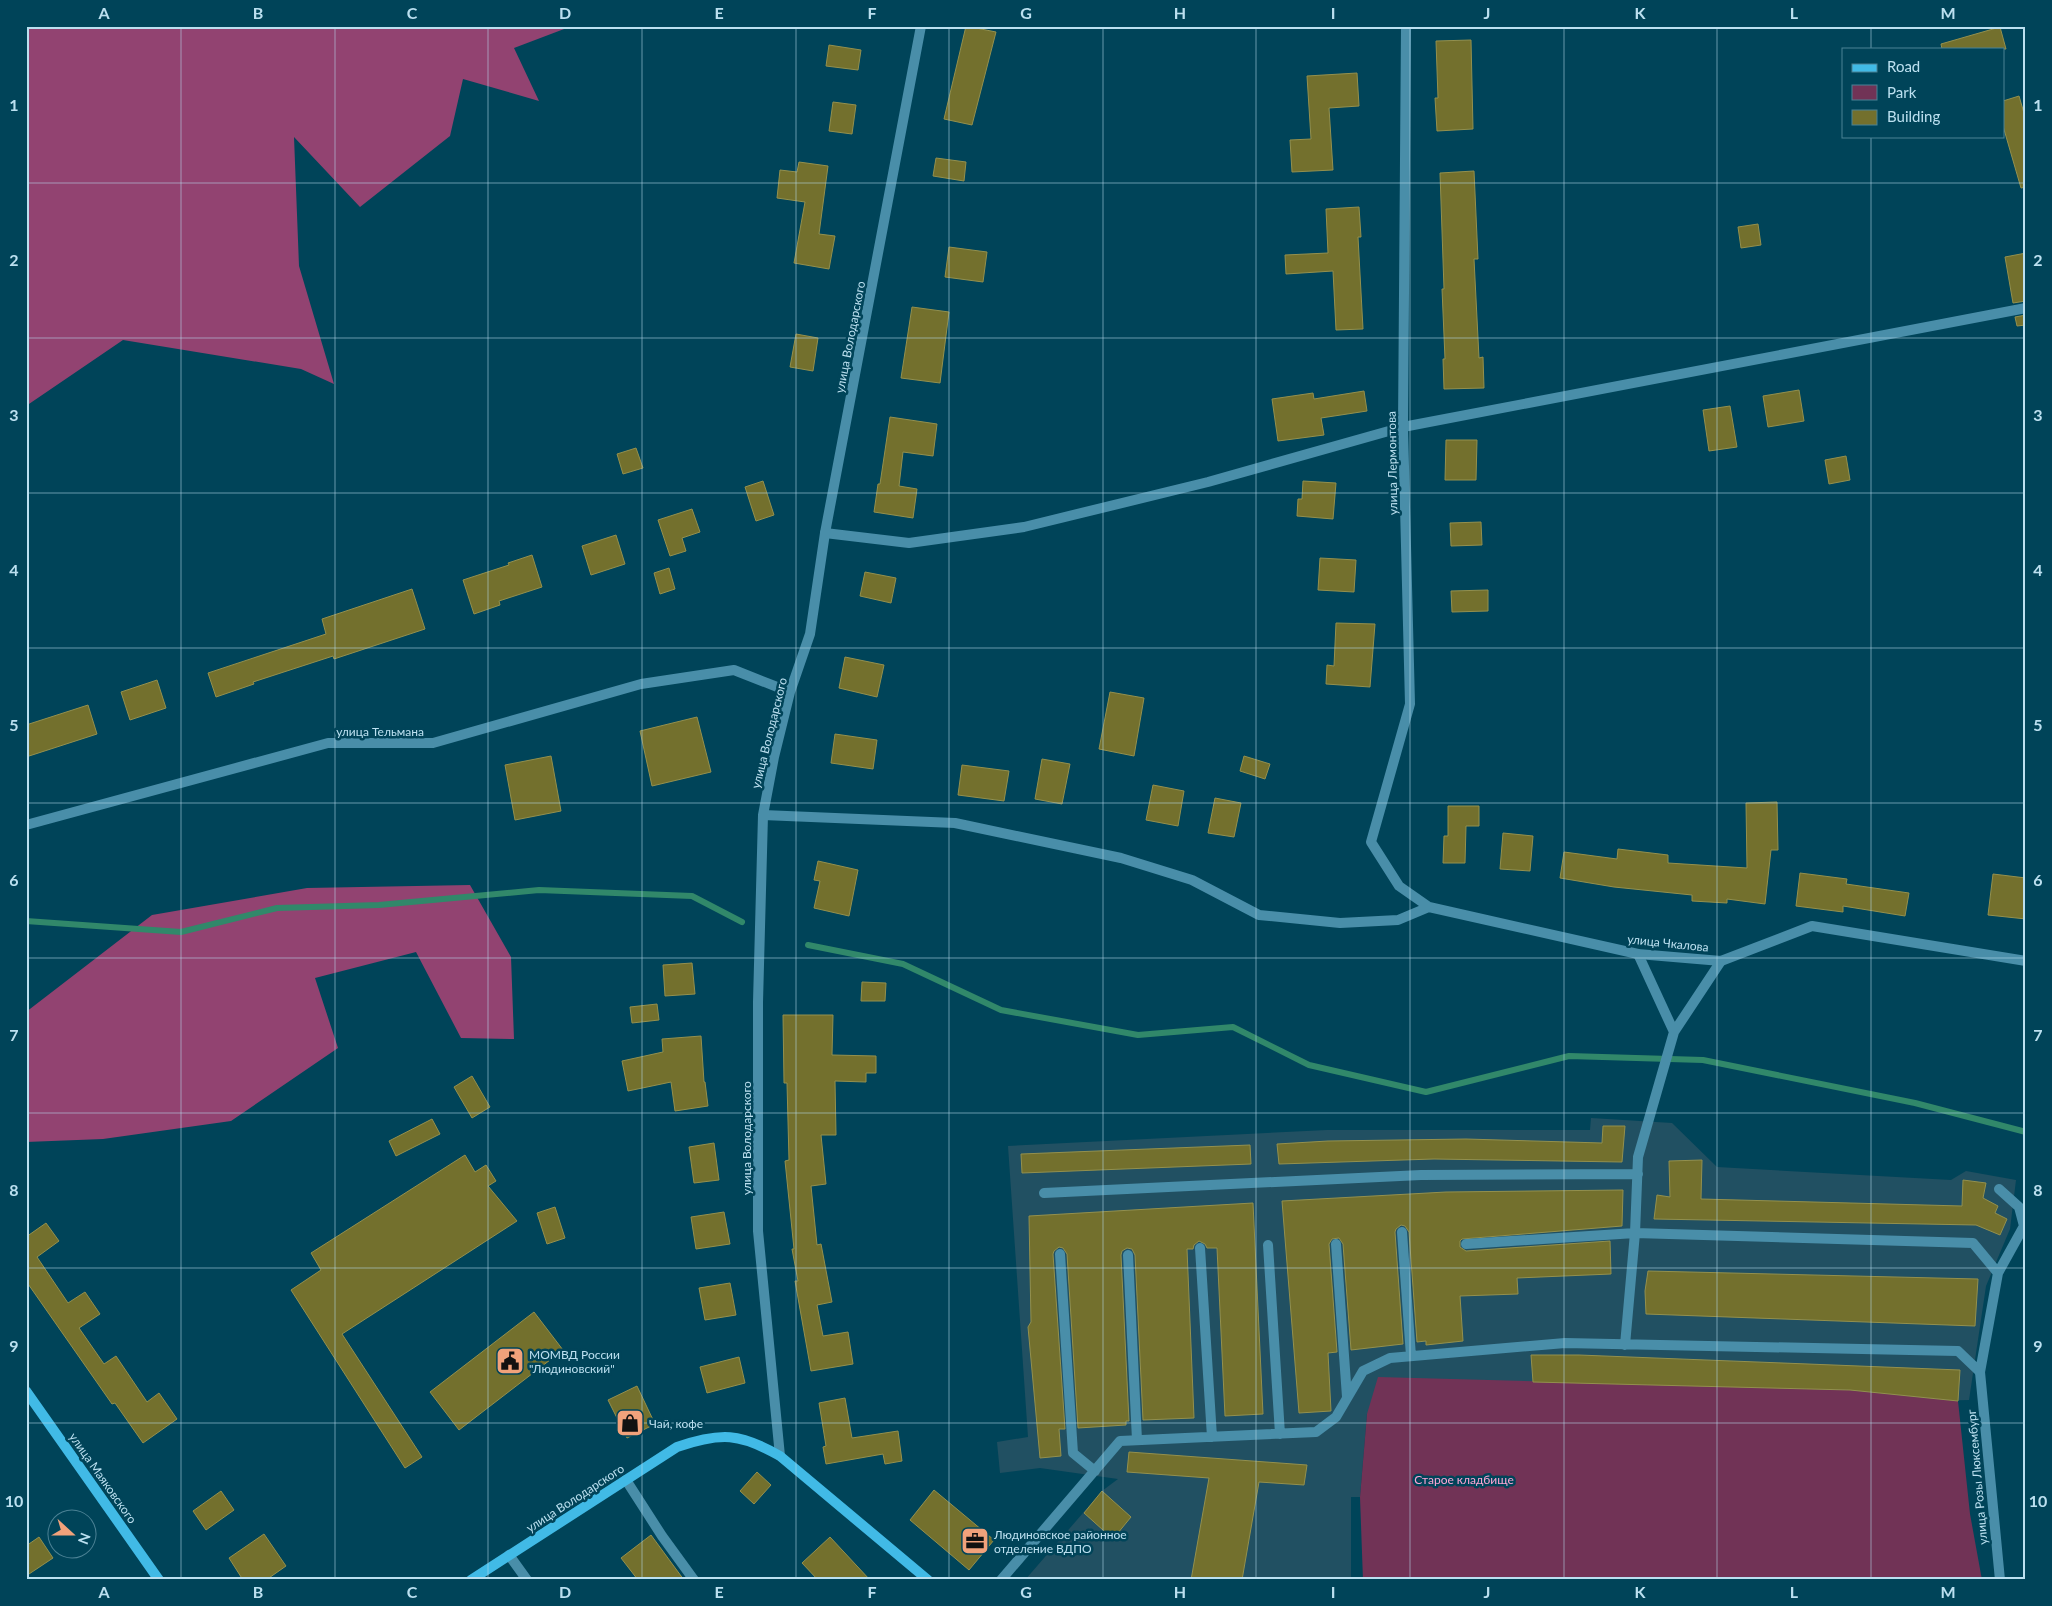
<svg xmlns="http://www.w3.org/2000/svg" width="2052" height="1606" font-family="Lato,sans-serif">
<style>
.built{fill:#215062}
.green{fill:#713356}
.forest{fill:#924371}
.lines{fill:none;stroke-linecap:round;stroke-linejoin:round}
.stream{stroke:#31886a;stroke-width:6}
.building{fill:#73702d;stroke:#93904e}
.lane{stroke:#498ea9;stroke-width:10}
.street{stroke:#498ea9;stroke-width:10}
.secondary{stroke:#41bae6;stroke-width:10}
.grid{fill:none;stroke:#bbe0f0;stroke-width:1;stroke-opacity:0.55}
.labels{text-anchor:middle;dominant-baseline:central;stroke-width:5;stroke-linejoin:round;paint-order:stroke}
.street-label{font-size:12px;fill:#bbe0f0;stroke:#004459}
.poi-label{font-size:12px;fill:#bbe0f0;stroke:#004459;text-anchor:start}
.park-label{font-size:12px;fill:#fea5d4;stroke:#004459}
.neatline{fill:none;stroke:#bbe0f0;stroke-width:2}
.grid-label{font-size:16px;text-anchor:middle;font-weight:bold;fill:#bbe0f0}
</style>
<rect width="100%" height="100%" fill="#004459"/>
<path class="built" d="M1591,1118L1672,1123L1717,1167L1951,1180L1966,1171L2016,1180L2010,1229L1986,1286L1969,1400L1367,1414L1360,1497H1351V1580H1025L1102,1491L1118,1479L1040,1468L1000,1473L997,1442L1028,1437L1008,1146L1327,1130H1590Z"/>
<path class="green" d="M1378,1377L1850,1390L1958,1401L1970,1514L1982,1580H1363L1360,1497L1367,1414Z"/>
<path class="forest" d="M26,26H572L514,48L539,101L463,79L450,136L360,207L294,137L299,266L334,384L301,369L123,340L26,406Z
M470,885L511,957L514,1039L461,1038L416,952L315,978L338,1048L231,1121L103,1139L26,1142V1012L152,915L307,888Z"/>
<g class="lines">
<path class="stream" d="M26,921L181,932L277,908L379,905L539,890L692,896L742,922
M808,945L903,964L1001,1010L1138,1035L1233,1027L1309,1065L1426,1092L1569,1056L1703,1060L1915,1103L2026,1132"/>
</g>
<path class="building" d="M966,26L996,32L972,125L944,119Z
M2000,27L2006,49H1942L1941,44Z
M1471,40L1473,129L1437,131L1435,98H1438L1436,41Z
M829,45L861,50L858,70L826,66Z
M1357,73L1359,106L1329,108L1333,170L1292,172L1290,140L1311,139L1307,76Z
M2019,96L2026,120V187L2021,188L2003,126V101Z
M833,102L856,105L852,134L829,131Z
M936,158L966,162L964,181L933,176Z
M799,162L828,166L819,234L835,236L829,269L794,263L805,202L777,198L780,170L797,172Z
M1474,171L1478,259H1474L1479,358L1483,357L1484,388L1444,389L1443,359H1445L1442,289H1444L1440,173Z
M1359,207L1361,237H1358L1363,329L1336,330L1333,271L1286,274L1285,255L1328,253L1326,209Z
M1758,224L1761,245L1741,248L1738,227Z
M949,247L987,252L983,282L945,277Z
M2026,253V301L2013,303L2005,257Z
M912,307L949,312L940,383L901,378Z
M2026,315V325L2017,326L2015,317Z
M796,334L818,338L813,371L790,367Z
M1799,390L1804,421L1768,427L1763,396Z
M1364,391L1367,411L1321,418L1324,435L1278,441L1272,399L1313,393L1314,399Z
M1730,406L1737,447L1709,451L1703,410Z
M890,417L937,424L933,456L903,452L899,486L917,489L913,518L874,512L878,484H880Z
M1446,440H1477L1476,480H1445Z
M636,448L643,468L623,474L617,454Z
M1846,456L1850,480L1829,484L1825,460Z
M763,481L774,515L756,521L745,487Z
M1303,481L1336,483L1333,519L1297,516L1298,499H1302Z
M692,509L700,532L682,538L686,551L670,556L658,520Z
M1481,522L1482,545L1451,546L1450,523Z
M616,535L625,564L591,575L582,546Z
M532,555L542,587L499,601L500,605L474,614L463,580L509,565L508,563Z
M1320,558L1356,560L1354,592L1318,590Z
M669,568L675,589L660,594L654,573Z
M865,572L896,578L891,603L860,596Z
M412,589L425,629L334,659L333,656L253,682L254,684L216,697L208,673L326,634L322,619Z
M1488,590V611L1452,612L1451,591Z
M1336,623L1375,624L1370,687L1326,684L1327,665L1334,666Z
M845,657L884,665L877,697L839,688Z
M157,680L166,708L130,720L121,692Z
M1110,692L1144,698L1134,756L1099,749Z
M88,705L97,734L26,757V725Z
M697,717L711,772L652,786L640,731Z
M835,734L877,740L873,769L831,763Z
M551,756L561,811L515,820L505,765Z
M1244,756L1270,764L1265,779L1240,771Z
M1042,759L1070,764L1062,804L1035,799Z
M962,765L1009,771L1004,801L958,795Z
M1153,785L1184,791L1178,826L1146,820Z
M1215,798L1241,803L1234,837L1208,833Z
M1777,802L1778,850H1771L1765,904L1727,899V903L1692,901V895L1614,887L1560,878L1564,852L1617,859L1618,849L1668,855V863L1747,868L1746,803Z
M1448,806H1479V826H1466L1465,863H1443L1444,836H1448Z
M1503,833L1533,836L1530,871L1500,869Z
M818,861L858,870L849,916L814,908L820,881L814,880Z
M1800,873L1847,879L1846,884L1909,893L1905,916L1843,906V912L1796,906Z
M1993,874L2026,878V919L1988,915Z
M692,963L695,994L665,996L663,965Z
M862,982L886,983L885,1001H861Z
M657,1004L659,1020L632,1023L630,1007Z
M783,1015H833L832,1055L876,1056V1073H866V1082L835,1081L836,1135H821L826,1184L811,1186L817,1245L821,1244L832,1302L817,1305L823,1336L848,1332L853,1364L811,1371L795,1281H798L792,1249H794L785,1161L789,1160L787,1083H784Z
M701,1036L704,1082H705L708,1106L675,1111L671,1082L628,1091L622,1061L663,1052L662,1039Z
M472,1076L490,1107L472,1118L454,1087Z
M432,1119L440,1134L396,1156L389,1141Z
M1603,1126H1625L1622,1162L1434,1159L1279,1164L1277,1144L1328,1141L1466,1139L1602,1143Z
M714,1143L719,1180L694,1183L689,1147Z
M1250,1145L1251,1164L1022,1173L1021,1154Z
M465,1155L475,1172L486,1165L496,1181L488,1186L517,1221L342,1334L422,1457L405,1468L291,1290L321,1270L311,1253Z
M1702,1160L1701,1199L1962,1206L1963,1180L1986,1183L1983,1198L1998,1206L1995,1213L2007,1219L2000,1235L1976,1225L1654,1219L1657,1195L1670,1197L1669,1161Z
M1623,1190L1622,1226L1462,1239L1460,1241V1247L1466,1251L1610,1241L1611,1274L1517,1278L1518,1294L1460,1296L1463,1341L1426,1345V1341L1417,1342L1409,1232L1405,1226L1401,1225L1396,1229L1395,1232L1403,1344L1351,1350L1343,1244L1339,1238L1332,1239L1329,1244L1337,1352L1328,1353L1331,1411L1299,1413L1282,1201L1446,1192Z
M1253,1203L1263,1414L1225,1416L1217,1248H1207L1205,1244L1199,1241L1194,1245L1193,1249H1187L1194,1418L1143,1420L1135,1255L1132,1249L1127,1248L1122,1251L1121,1255L1129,1421H1126V1425L1078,1428L1067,1254L1063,1248L1059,1247L1054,1251L1053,1254L1065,1429H1059L1061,1456L1040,1458L1028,1327L1031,1322L1029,1216Z
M555,1207L565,1238L547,1244L537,1213Z
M724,1212L730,1244L696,1249L691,1217Z
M46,1223L59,1241L37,1257L68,1303L85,1292L100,1314L79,1328L104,1364L116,1356L147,1402L159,1393L177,1419L143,1443L115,1403L112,1404L26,1281V1237Z
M1648,1271L1978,1279L1975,1326L1646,1314L1645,1291Z
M730,1283L736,1315L705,1320L699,1288Z
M534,1312L563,1350L459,1430L430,1392Z
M1531,1355H1579L1960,1370L1958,1401L1850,1390L1533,1382Z
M739,1357L745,1383L707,1393L700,1367Z
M637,1386L655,1424L627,1438L608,1400Z
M845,1398L852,1438L898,1431L902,1461L885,1464L883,1454L826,1464L823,1447L826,1446L819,1403Z
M1129,1452L1307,1465L1304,1485L1259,1482L1242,1580H1191L1209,1478L1127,1472Z
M757,1472L771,1485L754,1504L740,1491Z
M934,1490L994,1540L969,1570L910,1520Z
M221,1491L234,1510L206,1530L193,1511Z
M1102,1491L1131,1517L1113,1539L1084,1513Z
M264,1534L286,1566L266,1580H243L229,1558Z
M651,1535L684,1580H638L621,1558Z
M39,1537L53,1558L26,1576V1546Z
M830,1537L870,1580H818L802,1563Z"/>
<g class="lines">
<path class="lane" d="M825,533L909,543L1024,527L1208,482L1403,427L2026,308
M1674,1032L1721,961
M1044,1193L1421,1175L1638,1174
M1402,1232L1411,1356
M1336,1244L1347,1397
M1466,1244L1635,1233L1973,1243L1998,1273L1980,1372
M1268,1245L1280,1434
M1200,1248L1212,1437
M1060,1254L1073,1453L1095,1471
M1128,1255L1137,1440
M1998,1273L2024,1226L2019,1207L1999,1189
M1625,1345L1635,1233L1638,1157L1674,1032L1638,954
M626,1480L662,1536L694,1580
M509,1555L527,1580
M1001,1580L1120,1441L1316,1432L1336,1417L1363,1371L1390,1358L1565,1343L1958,1351L1980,1372"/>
<path class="street" d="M1406,26L1403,427L1410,704L1371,842L1399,886L1429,907L1638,954L1721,961L1812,926L2026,961
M763,815L955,823L1121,858L1192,880L1259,915L1340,923L1398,920L1429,907
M26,825L328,743H433L641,684L734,670L790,692
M1980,1372L2000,1580
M780,1456L758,1231V1002L763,815L774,757L790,692L810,634L825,533L921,26"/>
<path class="secondary" d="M26,1391L159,1580
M471,1580L677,1447C721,1432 740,1433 780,1456L928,1580"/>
</g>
<path class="grid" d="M181,26V1580M335,26V1580M488,26V1580M642,26V1580M796,26V1580M949,26V1580M1103,26V1580M1256,26V1580M1410,26V1580M1564,26V1580M1717,26V1580M1871,26V49M1871,136V1580M26,183H2026M26,338H2026M26,493H2026M26,648H2026M26,803H2026M26,958H2026M26,1113H2026M26,1268H2026M26,1423H2026"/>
<defs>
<symbol id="civic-square" viewBox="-11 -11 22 22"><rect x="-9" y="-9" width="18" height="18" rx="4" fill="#f1a27b" stroke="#004459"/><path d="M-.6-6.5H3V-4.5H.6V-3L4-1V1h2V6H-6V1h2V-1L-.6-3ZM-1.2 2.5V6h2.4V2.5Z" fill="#111"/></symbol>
<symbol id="shop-square" viewBox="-11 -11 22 22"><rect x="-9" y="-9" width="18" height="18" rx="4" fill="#f1a27b" stroke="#004459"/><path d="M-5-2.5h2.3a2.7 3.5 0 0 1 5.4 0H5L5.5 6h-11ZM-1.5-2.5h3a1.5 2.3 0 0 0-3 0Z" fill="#111"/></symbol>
<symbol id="office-square" viewBox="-11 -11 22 22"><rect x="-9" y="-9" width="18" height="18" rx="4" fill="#f1a27b" stroke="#004459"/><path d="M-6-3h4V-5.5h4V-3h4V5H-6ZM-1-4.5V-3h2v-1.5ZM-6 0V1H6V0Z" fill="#111"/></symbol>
</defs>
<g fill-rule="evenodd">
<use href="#civic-square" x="494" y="1345" width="32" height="32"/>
<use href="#shop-square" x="614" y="1407" width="32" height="32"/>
<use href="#office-square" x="959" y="1525" width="32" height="32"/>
</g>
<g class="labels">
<g class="street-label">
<text transform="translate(850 337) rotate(-79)">улица Володарского</text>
<text transform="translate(1392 463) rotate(-91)">улица Лермонтова</text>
<text x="380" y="731">улица Тельмана</text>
<text transform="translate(769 733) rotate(-76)">улица Володарского</text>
<text transform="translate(1668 943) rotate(6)">улица Чкалова</text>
<text transform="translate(746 1138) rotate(-90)">улица Володарского</text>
<text transform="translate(1977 1477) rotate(-95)">улица Розы Люксембург</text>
<text transform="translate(103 1478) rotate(55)">улица Маяковского</text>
<text transform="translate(575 1498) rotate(-33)">улица Володарского</text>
</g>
<g class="poi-label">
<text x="529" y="1354">МОМВД России<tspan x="529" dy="14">"Людиновский"</tspan></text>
<text x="649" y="1423">Чай, кофе</text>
<text x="994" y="1534">Людиновское районное<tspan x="994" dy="14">отделение ВДПО</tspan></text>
</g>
<g class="park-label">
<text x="1464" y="1479">Старое кладбище</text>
</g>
</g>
<rect width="2052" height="1606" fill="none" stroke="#004459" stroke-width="55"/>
<rect x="1842" y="48" width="162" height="90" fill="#004459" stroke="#4b8295"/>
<rect x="1852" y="64" width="25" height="8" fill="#41bae6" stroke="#4b8295"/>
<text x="1887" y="72" font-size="15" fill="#bbe0f0">Road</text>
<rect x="1852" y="85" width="25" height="15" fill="#713356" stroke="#4b8295"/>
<text x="1887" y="98" font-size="15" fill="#bbe0f0">Park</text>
<rect x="1852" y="110" width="25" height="15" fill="#73702d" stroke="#4b8295"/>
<text x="1887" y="122" font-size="15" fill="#bbe0f0">Building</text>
<g transform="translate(72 1534) rotate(111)"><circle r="24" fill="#004459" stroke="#4b8295"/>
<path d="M0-4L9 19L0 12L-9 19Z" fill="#f1a27b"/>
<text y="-8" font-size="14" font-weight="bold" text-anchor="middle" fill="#bbe0f0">N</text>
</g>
<rect x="28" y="28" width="1996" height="1550" class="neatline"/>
<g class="grid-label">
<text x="104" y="19">A</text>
<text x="258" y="19">B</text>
<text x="412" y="19">C</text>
<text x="565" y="19">D</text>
<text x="719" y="19">E</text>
<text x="872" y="19">F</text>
<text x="1026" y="19">G</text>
<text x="1180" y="19">H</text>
<text x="1333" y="19">I</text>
<text x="1487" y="19">J</text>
<text x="1640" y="19">K</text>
<text x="1794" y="19">L</text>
<text x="1948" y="19">M</text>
<text x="14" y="111">1</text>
<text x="2038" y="111">1</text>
<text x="14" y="266">2</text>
<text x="2038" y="266">2</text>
<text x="14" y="421">3</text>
<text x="2038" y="421">3</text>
<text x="14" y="576">4</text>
<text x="2038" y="576">4</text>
<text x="14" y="731">5</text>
<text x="2038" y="731">5</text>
<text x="14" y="886">6</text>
<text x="2038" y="886">6</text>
<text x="14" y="1041">7</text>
<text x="2038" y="1041">7</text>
<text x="14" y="1196">8</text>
<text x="2038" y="1196">8</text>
<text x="14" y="1352">9</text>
<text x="2038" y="1352">9</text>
<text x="14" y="1507">10</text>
<text x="2038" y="1507">10</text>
<text x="104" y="1598">A</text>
<text x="258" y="1598">B</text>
<text x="412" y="1598">C</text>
<text x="565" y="1598">D</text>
<text x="719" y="1598">E</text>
<text x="872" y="1598">F</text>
<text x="1026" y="1598">G</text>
<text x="1180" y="1598">H</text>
<text x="1333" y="1598">I</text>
<text x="1487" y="1598">J</text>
<text x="1640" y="1598">K</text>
<text x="1794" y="1598">L</text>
<text x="1948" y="1598">M</text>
</g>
</svg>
